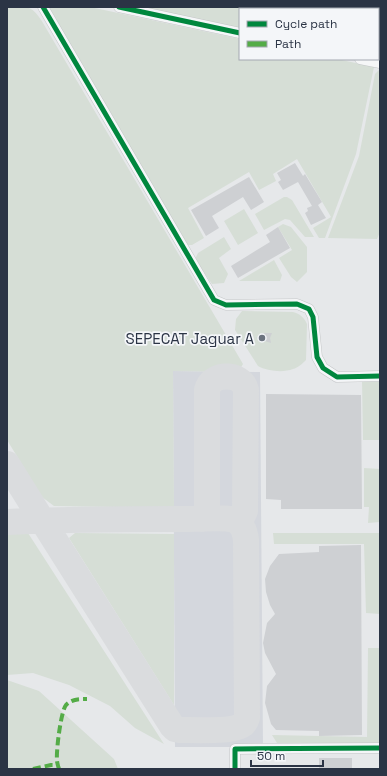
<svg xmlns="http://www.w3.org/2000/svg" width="387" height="776" font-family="'Space Grotesk',sans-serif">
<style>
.built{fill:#d4d7dd}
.green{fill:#d6ded6}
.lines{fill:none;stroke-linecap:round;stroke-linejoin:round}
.taxiway{stroke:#dadcde;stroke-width:26}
.building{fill:#ced0d3}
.street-casing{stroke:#c4c6c8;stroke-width:11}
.street{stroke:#f5f6f7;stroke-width:10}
.quiet{stroke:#54ac47;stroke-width:4;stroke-dasharray:8 4;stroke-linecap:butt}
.cycleway-casing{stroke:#f4f6f9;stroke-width:8}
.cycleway{stroke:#00873e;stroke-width:5}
.poi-dot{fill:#6c737f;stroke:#f4f6f9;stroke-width:1.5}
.labels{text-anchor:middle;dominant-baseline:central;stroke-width:3.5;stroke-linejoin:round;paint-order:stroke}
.poi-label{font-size:15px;fill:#2b3445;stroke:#f4f6f9;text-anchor:end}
</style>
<rect width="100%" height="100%" fill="#e6e8ea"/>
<path class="built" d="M173,371L260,372L263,747H175Z"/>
<path class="green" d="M7,7C28,7 31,4 43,23L243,364L238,372L173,371L174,508L54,506L42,497L7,440Z
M48,7H90L240,39V59H337L374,67L356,154L325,238H319L313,228L331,217L297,159L273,174L276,181L259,190L249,172L188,208L204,238L192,245H187Z
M142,7H341L342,9H240V29Z
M379,70L380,232L377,239L328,238L359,156L375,74Z
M284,197H287L292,200L314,237H305L290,220L285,219L264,230L255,214Z
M244,209L258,233L238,245L224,221Z
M283,224L291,227L307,247V272L297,282L291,277L279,258L292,250L278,227Z
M224,237L231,249L219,258L228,274L224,283L212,284L195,259L198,253Z
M274,260L282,275L280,281H239Z
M242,311L293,312C300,314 304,317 307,324L306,360C303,363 298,368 293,369C283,373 267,371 258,366L235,330L236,319Z
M362,380L380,382V440H363Z
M364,468L380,469V522L368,523L369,507H364Z
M28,533L164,744L135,728L110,706L69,685L33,673L7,675V534Z
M75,533L174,534V705L69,538Z
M273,533H380V614L366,613L364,544H274Z
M368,648H380V744L277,743L272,735L367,737Z
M7,680L39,691L114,759L118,769H7Z"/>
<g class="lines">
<path class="taxiway" d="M7,464L42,520L172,726L175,729L180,730C193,730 233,732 242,725C244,724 246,721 247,718L246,540C245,532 242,523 234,520C227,517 195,519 185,519C126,519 66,519 7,522
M202,519L206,515L207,510V390C211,372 242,372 246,390L245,511L242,517L239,519H232"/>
</g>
<path class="building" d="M295,163L303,176L305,174L322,202L318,205L326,218L311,225L305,213L308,211L307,208L312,206L298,182L283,190L278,182L281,180L277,173Z
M249,177L264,202L251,210L243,197L212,216L219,228L206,236L191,210Z
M278,227L290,248L238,278L231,266L270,242L266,235Z
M262,333H272L270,338L271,343L256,338Z
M266,394L361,395L362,509H281V500L266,499Z
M361,545L362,735L319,736V731L276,730L271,724L265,703L267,686L276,674L265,653L263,643L267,623L275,614L270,605L266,592L265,579L270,566L279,554L319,552V546Z
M319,758H352V769H319Z"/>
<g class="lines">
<defs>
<path id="street" d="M43,7L214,300L226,305L297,304L309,309L313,317L317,357L323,368L337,377L380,376
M119,7L240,33
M360,59L380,63
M235,769V749L380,748"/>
</defs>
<use href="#street" class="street-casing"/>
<use href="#street" class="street"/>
<path class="quiet" d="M33,769L51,765H58
M59,769C58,766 57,763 57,760C56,751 61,711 66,705C72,699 79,699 87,699"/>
<defs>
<path id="cycleway" d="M43,7L214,300L226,305L297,304L309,309L313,317L317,357L323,368L337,377L380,376
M119,7L240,33
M235,769V749L380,748"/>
</defs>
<use href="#cycleway" class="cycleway-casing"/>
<use href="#cycleway" class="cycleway"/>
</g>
<circle class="poi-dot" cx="262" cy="338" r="4"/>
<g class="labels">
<g class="poi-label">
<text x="254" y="338">SEPECAT Jaguar A</text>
</g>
</g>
<rect width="387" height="776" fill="none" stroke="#2b3445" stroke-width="16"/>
<rect x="239" y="8" width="140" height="52" fill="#f4f6f9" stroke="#a4a8b1"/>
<rect x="247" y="21" width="20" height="6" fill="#00873e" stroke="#a4a8b1"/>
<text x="275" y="28" font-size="12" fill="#2b3445">Cycle path</text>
<rect x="247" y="41" width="20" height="6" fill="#54ac47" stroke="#a4a8b1"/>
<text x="275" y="48" font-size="12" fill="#2b3445">Path</text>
<path d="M251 760v6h72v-6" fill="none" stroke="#2b3445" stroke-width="2"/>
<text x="257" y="760" font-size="12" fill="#2b3445" stroke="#f4f6f9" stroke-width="3" paint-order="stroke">50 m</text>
</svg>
